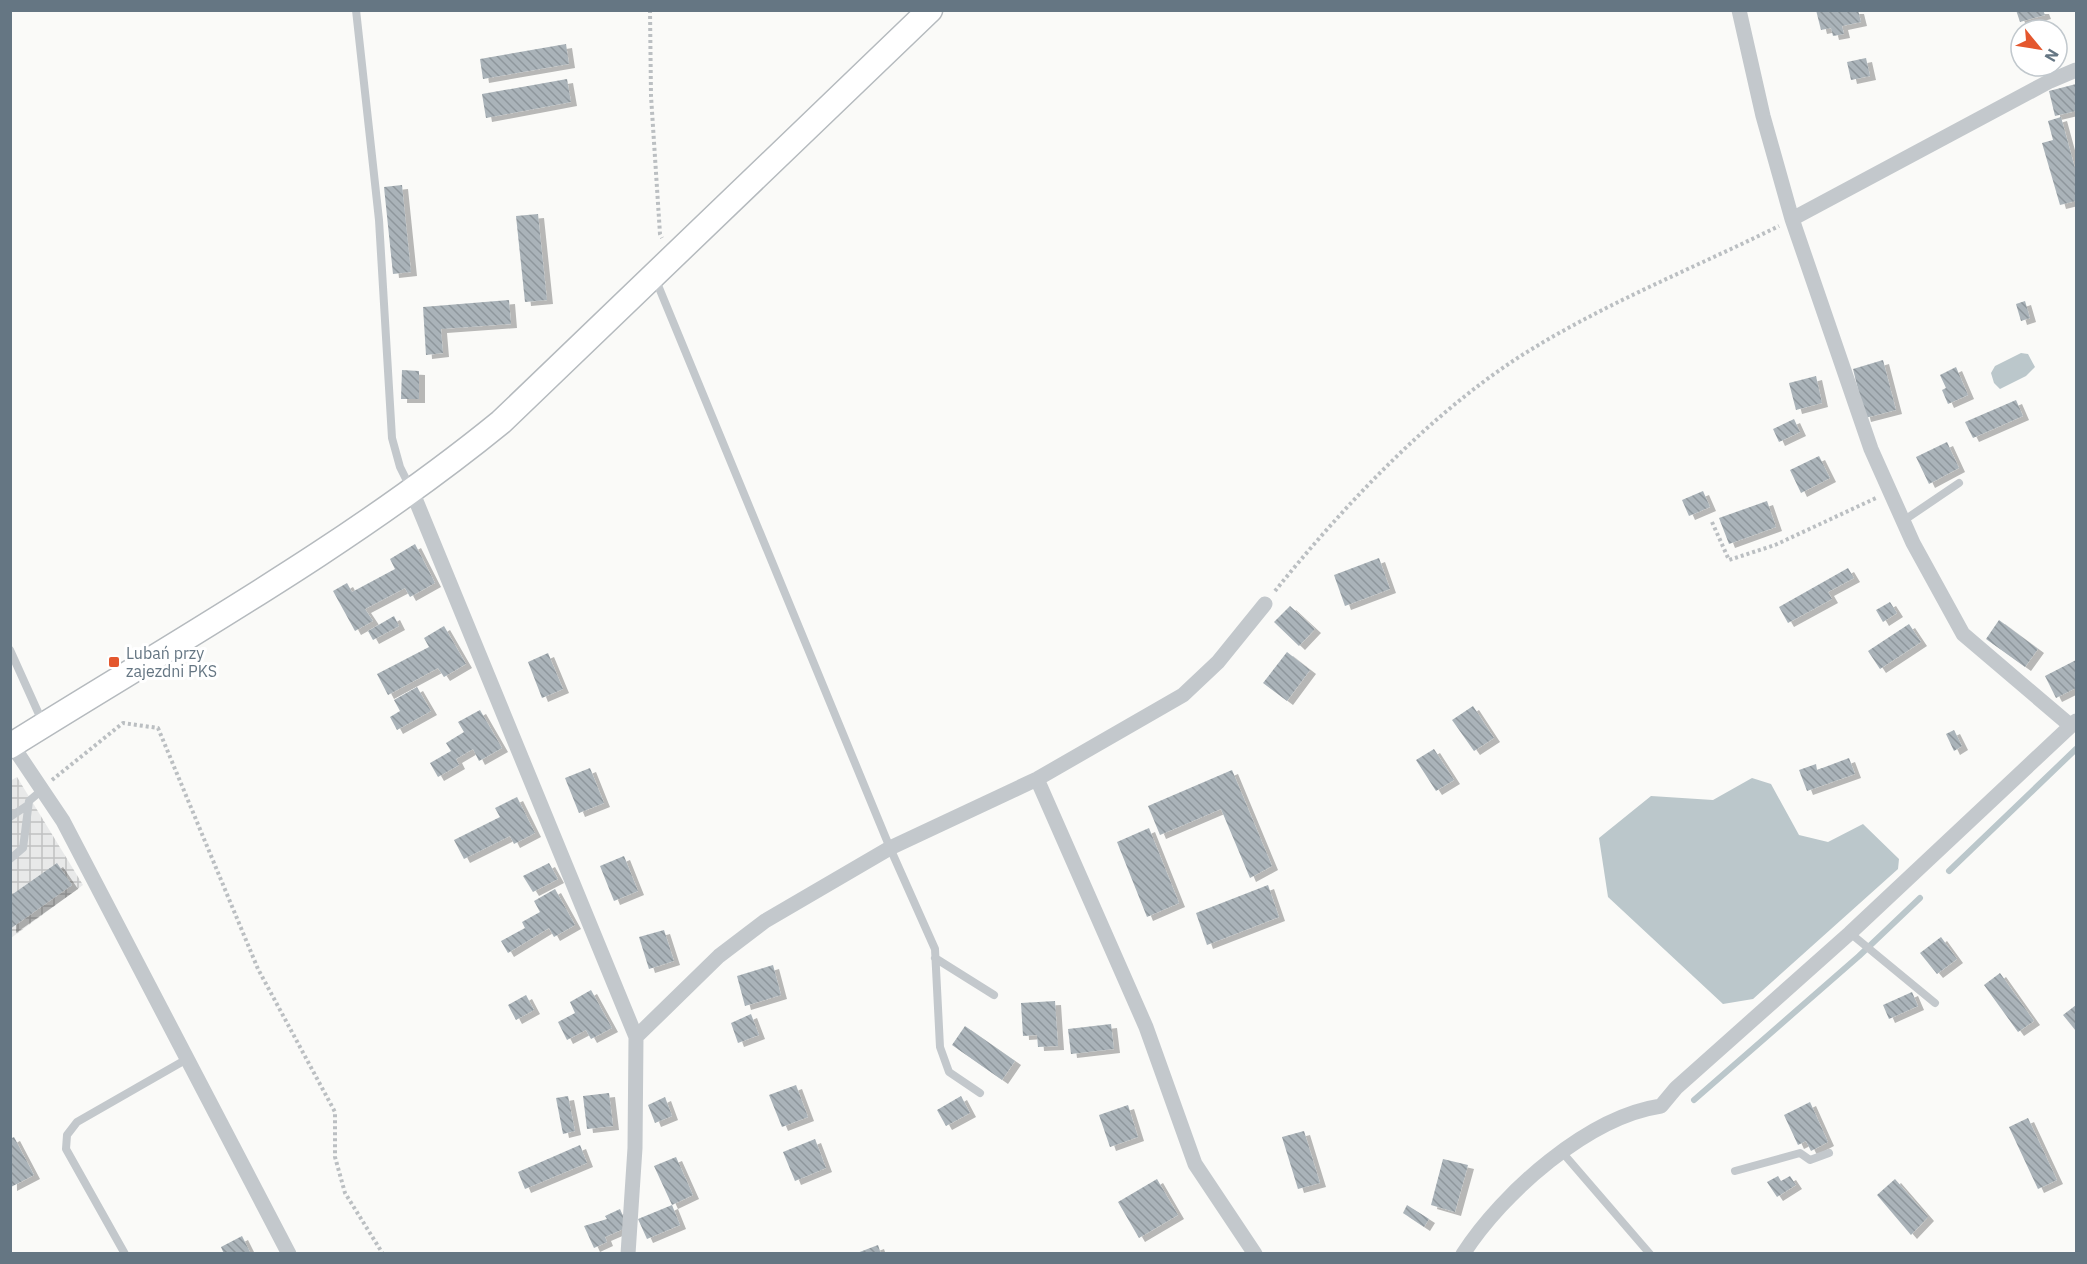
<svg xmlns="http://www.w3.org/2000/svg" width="2087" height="1264" font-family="'IBM Plex Sans',sans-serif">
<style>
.industrial{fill:url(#industrial-grid)}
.water{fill:#bbc7cb}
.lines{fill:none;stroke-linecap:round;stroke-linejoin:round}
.stream{stroke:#bbc7cb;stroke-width:6}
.building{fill:url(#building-back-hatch);filter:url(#shadow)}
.primary-casing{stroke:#b5babe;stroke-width:27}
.path{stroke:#bbbfc2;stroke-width:4;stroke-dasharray:3 3;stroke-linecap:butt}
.service{stroke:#c3c8cc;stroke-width:8}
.minor{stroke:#c3c8cc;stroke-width:15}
.primary{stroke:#fff;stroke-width:24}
.poi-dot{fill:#e4572e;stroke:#fff;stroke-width:2}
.labels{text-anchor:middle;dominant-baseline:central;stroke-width:6;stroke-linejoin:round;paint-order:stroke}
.poi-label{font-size:16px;fill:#657683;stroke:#fff;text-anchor:start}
</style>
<defs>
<pattern id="industrial-grid" width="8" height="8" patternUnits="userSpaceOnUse" patternTransform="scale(1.5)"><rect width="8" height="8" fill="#e8e9e9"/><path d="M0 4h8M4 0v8" fill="none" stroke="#c0c1c2"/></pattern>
<pattern id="building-back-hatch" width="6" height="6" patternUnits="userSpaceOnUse" patternTransform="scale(1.5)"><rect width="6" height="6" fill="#aab3b9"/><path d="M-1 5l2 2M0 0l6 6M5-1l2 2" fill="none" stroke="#8e969c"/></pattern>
<filter id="shadow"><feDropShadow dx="6" dy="4" stdDeviation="0" flood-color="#0004"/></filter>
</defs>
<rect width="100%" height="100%" fill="#fafaf8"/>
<path class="industrial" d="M17,777L83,885L11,938L10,781Z"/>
<path class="water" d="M2021,353L2028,354L2035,367L2026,376L2000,389L1994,383L1991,373L1995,366Z
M1752,778L1771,784L1799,835L1828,842L1863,824L1899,859L1898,869L1753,999L1723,1004L1608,897L1599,838L1651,796L1713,800Z"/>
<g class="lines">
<path class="stream" d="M1949,871L2076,749
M1694,1100L1859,956L1920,898"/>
</g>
<path class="building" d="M1816,10H1858L1861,22L1842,26L1844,34L1833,36L1831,28L1821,30Z
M2016,10H2043L2045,15L2020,22Z
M566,44L569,64L483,79L480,59Z
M1866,58L1870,76L1851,80L1847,62Z
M567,79L571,102L486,118L482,94Z
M2076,84V111L2055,116L2049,91Z
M2061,117L2076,172V201L2060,205L2042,143L2053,140L2048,121Z
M402,185L411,272L393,274L384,187Z
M538,214L547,300L525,302L516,216Z
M509,300L511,324L441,329L443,353L426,355L423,307Z
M2025,301L2030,318L2021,321L2016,304Z
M1883,360L1896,410L1865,418L1853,369Z
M1956,367L1968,395L1948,404L1942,390L1946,388L1940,375Z
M402,370L419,371V399H401Z
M1816,376L1822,403L1796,410L1789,383Z
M2016,400L2023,416L1973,438L1965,422Z
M1794,419L1800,432L1779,442L1773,429Z
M1947,442L1959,468L1929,484L1916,457Z
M1819,456L1830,478L1801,493L1790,470Z
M1703,491L1710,507L1689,516L1682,500Z
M1767,501L1776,527L1729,544L1719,518Z
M415,544L435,583L410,597L405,588L365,609L373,621L355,631L333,591L347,583L352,592L395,569L390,559Z
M1379,558L1390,589L1345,606L1334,575Z
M1848,568L1854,578L1828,592L1832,599L1788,623L1779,607Z
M1890,602L1897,613L1883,622L1876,610Z
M1290,606L1315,629L1299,646L1274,622Z
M394,616L399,626L373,640L368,631Z
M1999,620L2038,649L2025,667L1986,639Z
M1909,624L1921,642L1880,669L1868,651Z
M444,626L466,664L444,677L438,668L388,695L377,674L429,647L424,638Z
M1287,652L1310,670L1287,701L1263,683Z
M548,653L563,689L542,698L528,662Z
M2076,660V688L2056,698L2045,676Z
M417,687L431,711L397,730L390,717L400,711L394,700Z
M1473,706L1494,738L1474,751L1452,720Z
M480,710L502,748L479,761L473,749L456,759L459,765L438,777L430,763L451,751L446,743L464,732L458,722Z
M1954,730L1962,746L1954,751L1946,734Z
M1434,749L1454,780L1436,791L1416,760Z
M1849,758L1855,774L1807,791L1799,770L1816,764L1817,770Z
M590,768L604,803L579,813L565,778Z
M1232,770L1272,866L1250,878L1221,809L1160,835L1148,806Z
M517,797L535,833L514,844L510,836L464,859L454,840L500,817L495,808Z
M1149,828L1179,903L1147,917L1117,842Z
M624,856L638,891L614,901L600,866Z
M57,863L72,885L10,929V896Z
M549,863L558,879L533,892L523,876Z
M1268,885L1279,917L1207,945L1196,913Z
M555,889L575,925L554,937L549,928L508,953L501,941L525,928L522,922L540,912L534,901Z
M664,930L674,961L649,969L639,937Z
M1941,937L1957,959L1937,974L1920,953Z
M773,965L781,995L745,1006L737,976Z
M2000,973L2034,1021L2018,1032L1984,985Z
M591,990L612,1028L591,1039L586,1030L567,1040L558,1022L575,1013L570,1002Z
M1912,992L1918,1006L1889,1019L1883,1005Z
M526,995L534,1010L516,1020L508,1005Z
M1055,1001L1058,1046L1038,1047L1037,1035L1023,1036L1021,1003Z
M2076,1005V1031L2063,1015Z
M751,1014L759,1035L738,1043L731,1023Z
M1111,1024L1114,1049L1071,1054L1068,1029Z
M965,1026L1015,1061L1002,1080L952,1045Z
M796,1085L808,1117L782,1127L769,1095Z
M609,1093L613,1126L587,1129L583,1096Z
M568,1096L575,1131L563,1134L556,1098Z
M961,1096L970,1113L946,1126L937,1110Z
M665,1097L672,1116L655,1123L648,1105Z
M1810,1102L1828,1142L1811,1151L1806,1141L1798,1145L1784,1115Z
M1128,1105L1138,1137L1110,1147L1099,1115Z
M2028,1118L2057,1180L2038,1189L2009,1127Z
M1304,1131L1320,1183L1298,1189L1282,1137Z
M14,1137L34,1175L11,1187L10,1139Z
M815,1139L826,1168L795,1181L783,1152Z
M580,1145L587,1163L525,1189L518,1172Z
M676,1157L693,1195L672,1205L654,1166Z
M1443,1159L1468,1165L1455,1212L1431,1205Z
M1778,1176L1781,1181L1790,1176L1796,1185L1777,1197L1767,1182Z
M1157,1179L1178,1215L1139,1238L1118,1202Z
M1895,1179L1928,1217L1911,1235L1877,1195Z
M672,1205L680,1225L647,1239L638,1219Z
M1407,1205L1429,1219L1424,1227L1403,1213Z
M620,1209L628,1227L605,1237L607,1242L594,1248L584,1226L607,1219L605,1216Z
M242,1236L251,1254H224L221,1247Z
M878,1245L881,1254H857V1253Z"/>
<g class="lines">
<defs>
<path id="primary" d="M10,746C176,642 349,546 501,422L930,10"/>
</defs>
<use href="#primary" class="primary-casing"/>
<path class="path" d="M650,10L651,96L660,234L662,238
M1712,522L1729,560L1775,545L1876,498
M1275,591C1342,508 1426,418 1516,359C1598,306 1692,269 1779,226
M52,780L123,723L158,728L258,969L335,1112V1157L345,1193L383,1254"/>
<path class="service" d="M356,10L379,220L392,438L400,467L410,487
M655,278L890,848L935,949L940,1047L949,1072L980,1093
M1903,521L1959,483
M10,650L42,721
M10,817L28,805
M10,859L23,848L29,801L42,790
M1850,933L1935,1003
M935,958L994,995
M1562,1152L1650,1254
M1735,1171L1800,1153L1810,1160L1829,1153
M125,1254L66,1149L67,1135L77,1122L187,1059"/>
<path class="minor" d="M1739,10L1763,116L1792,219L1871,449L1913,543L1963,634L2071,726
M1792,219L2050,81L2076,70
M412,491L636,1037L635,1148L628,1254
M12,745L63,821L289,1254
M1037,779L1146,1027L1195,1164L1255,1254
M636,1037L719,956L765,921L890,848L1037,779L1183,695L1218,662L1265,604
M1463,1254C1503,1192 1588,1117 1661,1106L1676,1088L1850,933L2076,721"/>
<use href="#primary" class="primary"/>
</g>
<rect class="poi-dot" x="108" y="656" width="12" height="12" rx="3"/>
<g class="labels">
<g class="poi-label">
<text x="126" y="653">Lubań przy<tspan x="126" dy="18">zajezdni PKS</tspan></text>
</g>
</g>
<rect width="2087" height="1264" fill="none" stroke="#657683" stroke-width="24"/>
<g transform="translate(2039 48) rotate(120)"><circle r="28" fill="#ffffff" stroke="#c1c8cd" stroke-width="1.5"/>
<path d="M0-4.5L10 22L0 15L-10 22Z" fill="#e4572e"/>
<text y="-9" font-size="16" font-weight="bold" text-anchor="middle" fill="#657683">N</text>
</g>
</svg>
